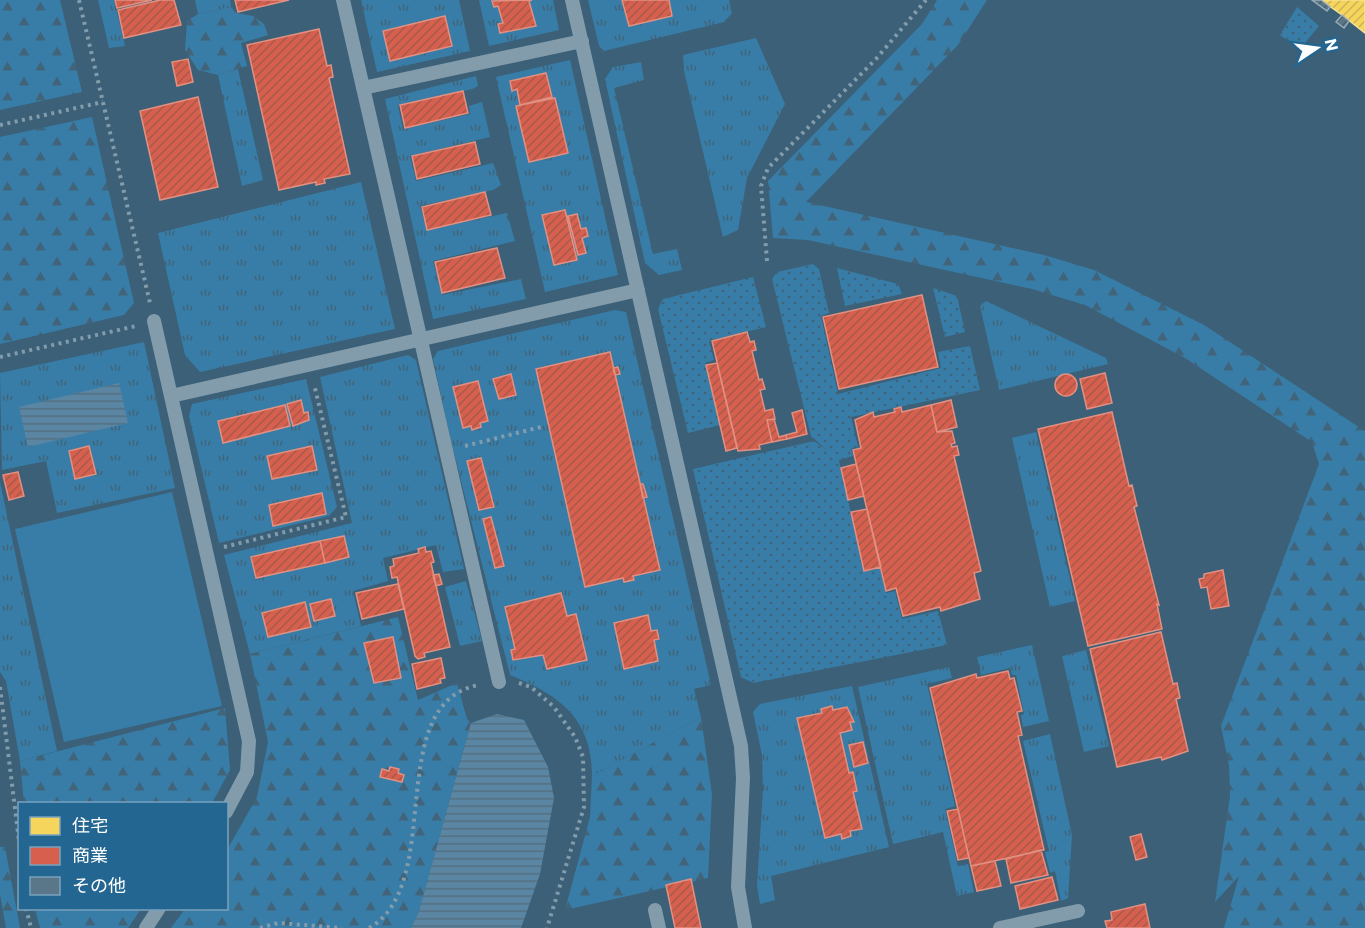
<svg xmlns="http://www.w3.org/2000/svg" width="1365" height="928" font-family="Commissioner,'Noto Sans JP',sans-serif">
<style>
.grass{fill:url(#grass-tufts)}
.forest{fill:url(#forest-firs)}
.park{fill:url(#park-dots)}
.pitch{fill:#377da7}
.water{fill:url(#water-rules)}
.homes{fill:url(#homes-hatch);stroke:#f9e28d;stroke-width:1.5}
.shops{fill:url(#shops-hatch);stroke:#e29082;stroke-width:1.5}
.building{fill:url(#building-hatch);stroke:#97acb9;stroke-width:1.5}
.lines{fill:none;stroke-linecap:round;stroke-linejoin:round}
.path{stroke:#839cab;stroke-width:4;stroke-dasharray:3 4.5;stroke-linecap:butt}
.service{stroke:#839cab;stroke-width:14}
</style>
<defs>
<pattern id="grass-tufts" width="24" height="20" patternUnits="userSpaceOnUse" patternTransform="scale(1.5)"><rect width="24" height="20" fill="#377da7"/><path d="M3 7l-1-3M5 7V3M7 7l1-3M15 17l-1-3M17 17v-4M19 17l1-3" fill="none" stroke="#42647a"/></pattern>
<pattern id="forest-firs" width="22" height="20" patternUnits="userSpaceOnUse" patternTransform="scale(1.5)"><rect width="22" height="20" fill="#377da7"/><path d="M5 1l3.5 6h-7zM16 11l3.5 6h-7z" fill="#42647a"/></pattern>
<pattern id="park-dots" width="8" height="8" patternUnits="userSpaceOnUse" patternTransform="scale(1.5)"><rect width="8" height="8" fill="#377da7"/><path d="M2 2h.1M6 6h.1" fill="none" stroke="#42647a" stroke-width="1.8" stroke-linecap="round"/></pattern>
<pattern id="water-rules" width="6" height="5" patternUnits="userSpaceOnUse" patternTransform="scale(1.5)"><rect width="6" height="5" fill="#5a86a3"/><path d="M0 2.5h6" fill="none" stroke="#546f80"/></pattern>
<pattern id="homes-hatch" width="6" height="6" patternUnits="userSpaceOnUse" patternTransform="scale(1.5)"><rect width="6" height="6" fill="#f6d55c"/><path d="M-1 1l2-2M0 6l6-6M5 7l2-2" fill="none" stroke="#ccb358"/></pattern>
<pattern id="shops-hatch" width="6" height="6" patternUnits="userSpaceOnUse" patternTransform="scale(1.5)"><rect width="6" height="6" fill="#d6604d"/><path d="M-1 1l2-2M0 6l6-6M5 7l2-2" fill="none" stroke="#a6594d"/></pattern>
<pattern id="building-hatch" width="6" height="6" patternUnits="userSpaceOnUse" patternTransform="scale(1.5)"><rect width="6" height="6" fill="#597789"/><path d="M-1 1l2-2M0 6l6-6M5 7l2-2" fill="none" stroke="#525f67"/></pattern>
</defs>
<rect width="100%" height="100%" fill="#3b6078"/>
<path class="grass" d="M98,0H114L125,46L109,48Z
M195,0H230L231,7L198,14Z
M361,0H459L470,51L377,72Z
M479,0H553L559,30L489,46Z
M588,0H729L732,13L724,22L604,51L599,46Z
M756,38L785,104L747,178L738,230L723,237L684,71L683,55Z
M570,60L618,275L545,292L496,77Z
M641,62L644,80L614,88L653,254L677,249L682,270L659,275L645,263L605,79L613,67Z
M238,69L263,180L242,186L218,75Z
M476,76L478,86L472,89L398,106L403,129L470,114L469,106L482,102L490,137L410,156L416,181L493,163L501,185L493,190L420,206L427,230L507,213L515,241L433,261L442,295L521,279L526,299L433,319L385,99Z
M361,182L395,329L200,372L185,355L158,233Z
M986,301L1106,358L1108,364L999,390L980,306Z
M615,310L626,312L711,685L694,689L701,717L592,776C592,718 559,695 510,675L450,437L433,359L438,351Z
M144,342L175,488L57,513L46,461L2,470L0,373Z
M408,355L416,360L464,569L443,572L436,545L383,558L388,581L353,591L361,626L250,654L224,555L352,523L320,377Z
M306,379L337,507L329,516L219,543L189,416L192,404Z
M1036,432L1075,601L1050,607L1012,438Z
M0,482L57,751L20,761L6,681L0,672Z
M466,581L482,641L460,646L445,587Z
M1032,645L1049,721L1023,727L1021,715L1024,714L1016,675H1012L1010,668L981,675L977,657Z
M1086,650L1109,746L1084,752L1062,656Z
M949,667L952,678L927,684L955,806L945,809L958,866L968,864L974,892L957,896L943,832L893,844L858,687Z
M852,686L889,847L771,876L775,900L760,904L757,886L763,789L762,755L753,712L760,704Z
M1050,734L1072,835L1068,898L1061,901L1055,871L1050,873L1045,852L1049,851L1023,741Z"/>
<path class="forest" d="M0,0H60L82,92L0,110Z
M937,0H987L958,45L806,202L1044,255L1094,270L1204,325L1365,431V928H1224L1239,876L1215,902L1230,796L1229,765L1221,726L1319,464L1312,442L1185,358L1085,305L1032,289L808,240L773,238L768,181L922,24Z
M231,7L236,13L253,16L264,24L268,35L241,43L247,66L218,75L198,70L185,50L187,21L198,14Z
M92,117L134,303L124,315L0,344V137Z
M398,617L418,700L457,683L467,719L471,723L419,911L411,928H171L185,909L226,908L227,850L257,797L268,742L250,654Z
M225,708L230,770L212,803H24L20,761Z
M701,717L712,794L708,878L565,910L590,817L592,776Z
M0,847H5L20,928H6L0,894Z
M35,909V908L141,909L128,928H40Z"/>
<path class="park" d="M1297,7L1319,26L1300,49L1280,35Z
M813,264L819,269L829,313L821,316L838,394L941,368L938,352L970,346L980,390L851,417L858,447L851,449L853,456L839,460L864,572L880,568L886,593L895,591L902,619L938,611L947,645L753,683L741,677L693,469L814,441L827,450L811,436L772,279L777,272Z
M837,268L898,284L902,294L845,306Z
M753,277L766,327L709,341L714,360L705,363L720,425L688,433L658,309L663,299Z
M933,288L957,296L965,332L945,337Z"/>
<path class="pitch" d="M172,492L222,706L64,742L15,529Z"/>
<path class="water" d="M119,383L128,423L28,447L19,407Z
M497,714L524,720L548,767L554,798L540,874L521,928H411L419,911L471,723Z"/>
<path class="homes" d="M1321,0H1365V33L1342,15Z"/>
<path class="shops" d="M115,0H152L117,8Z
M160,0H174L181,25L124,38L118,10Z
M235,0H289L238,12Z
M532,0L529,1L536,26L500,33L498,24L503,23L498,6L494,7L492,1Z
M622,0H669L672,16L629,26Z
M445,16L452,46L390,61L383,31Z
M319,29L327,66L331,65L333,77L329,78L350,174L324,179L325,183L316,185V182L279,190L247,45Z
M188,59L193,82L177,86L172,62Z
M546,73L552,97L520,105L517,89L512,91L510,81Z
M463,91L468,113L405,128L400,105Z
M198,97L218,187L160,200L140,111Z
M555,98L568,153L529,162L516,106Z
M475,142L480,164L417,179L412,156Z
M485,192L491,215L427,230L422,207Z
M565,210L577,260L554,265L542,215Z
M577,214L581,229L586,228L588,236L582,238L586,253L578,255L568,216Z
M497,248L505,278L442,293L435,262Z
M922,295L938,367L839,389L823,317Z
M747,332L750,342L754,341L756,350L752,351L759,380L762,379L765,389L760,390L765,411L773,409L775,419L767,420L772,442L759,445L760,449L738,451L712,341Z
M610,352L660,570L633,576L634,580L624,582L623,578L585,587L536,369Z
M717,363L737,448L726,451L706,365Z
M618,367L620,374L615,375L613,368Z
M1105,373L1112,403L1087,409L1080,379Z
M511,374L516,395L499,399L493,379Z
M1055 385a11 11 0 1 1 22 0a11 11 0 1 1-22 0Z
M478,381L488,421L480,423L481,427L472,430L471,426L463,428L453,387Z
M301,400L304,413L308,412L309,420L293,426L287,404Z
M951,400L957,427L937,432L931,405Z
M285,405L290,426L223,443L218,421Z
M931,405L937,432L952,431L955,443L951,444L952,447L957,446L959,455L954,456L981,571L974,573L980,599L941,611L940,607L903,616L896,588L886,591L853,450L861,448L855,420L873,412L874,417L895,412L894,409L901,407L902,412Z
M802,410L807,434L787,439L786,435L797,432L792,413Z
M1112,412L1129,486L1132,485L1137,506L1134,507L1159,605L1157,604L1162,629L1088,646L1038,429Z
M774,419L779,437L786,435L787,439L772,442L767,420Z
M89,446L96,474L75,479L69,451Z
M312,446L317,470L272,479L267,456Z
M481,458L494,507L479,510L467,461Z
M856,464L864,496L848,500L841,468Z
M18,472L24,496L9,500L3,475Z
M640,484H643L647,497L643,498Z
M322,493L326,514L273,526L269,505Z
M867,509L881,567L864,571L851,512Z
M491,517L504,566L495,568L483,519Z
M344,536L349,557L325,563L320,541Z
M320,541L325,563L256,578L251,557Z
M425,547L426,552L431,551L434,562L431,563L450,647L424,653L425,657L418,659L415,656L397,577L392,578L390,567L394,566L393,559L419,553L418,549Z
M1223,570L1229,606L1211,609L1207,587L1201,588L1199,579L1204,578V574Z
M439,574L442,584L436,586L433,575Z
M398,584L404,609L362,619L356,593Z
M561,593L567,616L576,614L587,660L547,669L543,655L513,660L511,650L515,649L505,607Z
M331,599L335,616L314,621L310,604Z
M305,602L311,627L268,637L262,613Z
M648,615L651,631L657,630L659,639L654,640L658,661L624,669L614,623Z
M1161,632L1173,684L1177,683L1180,698L1176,699L1188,751L1162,760L1161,757L1117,767L1090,649Z
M393,637L401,678L374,683L364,643Z
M441,658L445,678L440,679L441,683L417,689L412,664Z
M1008,671L1010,679L1014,678L1022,711L1017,712L1022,735L1018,736L1044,850L971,866L930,688L976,674L977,678Z
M832,706L833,710L847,707L854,722H850L852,730L840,733L849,773L853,772L857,791L853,792L862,829L850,831L851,836L842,839L841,834L825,838L797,718L822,713L821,709Z
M863,742L868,763L854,767L849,745Z
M390,767L399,769L398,773L404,775L402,782L380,777L382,769L389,771Z
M958,809L969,858L958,860L947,811Z
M1141,834L1147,857L1136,860L1130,837Z
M1041,850L1048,875L1011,883L1006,859Z
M995,861L1001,886L977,891L971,866Z
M1052,877L1058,900L1020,909L1015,886Z
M691,879L701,928H675L666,885Z
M1145,904L1150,928H1107L1105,921L1112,920L1111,912Z"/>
<path class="building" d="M1312,0H1321L1330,7L1327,11Z
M1342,15L1349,21L1344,28L1336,22Z"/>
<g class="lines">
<path class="path" d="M79,0L150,303
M0,125L103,102
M767,261L761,186L768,168L876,59L926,0
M0,357L136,326
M465,446L545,426
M224,547L346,517L314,384
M519,683L531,687L554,707L575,737L583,757L584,807L547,928
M0,687L20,849
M26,908L31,928
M260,928L278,923L342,928
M369,928C447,884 381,703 479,685"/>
<path class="service" d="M343,0L499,682
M572,0L741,746L743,778L738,887L745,928
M363,88L582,41
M154,321L249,741L247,772L226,812
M171,396L638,290
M655,910L659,928
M146,928L159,908
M1000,928L1078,911"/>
</g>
<rect x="18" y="802" width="210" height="108" fill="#226691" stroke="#7aa3bd" stroke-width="1.5"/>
<rect x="30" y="817" width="30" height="18" fill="#f6d55c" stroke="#7aa3bd" stroke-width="1.5"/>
<text x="72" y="832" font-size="18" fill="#ffffff">住宅</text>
<rect x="30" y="847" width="30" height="18" fill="#d6604d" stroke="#7aa3bd" stroke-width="1.5"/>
<text x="72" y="862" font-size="18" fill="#ffffff">商業</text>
<rect x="30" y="877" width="30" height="18" fill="#597789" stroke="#7aa3bd" stroke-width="1.5"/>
<text x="72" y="892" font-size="18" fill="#ffffff">その他</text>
<g transform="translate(1317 48) rotate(77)" stroke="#226691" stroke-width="4.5" paint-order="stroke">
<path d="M0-4.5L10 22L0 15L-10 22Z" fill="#ffffff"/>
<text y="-9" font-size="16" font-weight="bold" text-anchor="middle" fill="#ffffff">N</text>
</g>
</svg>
